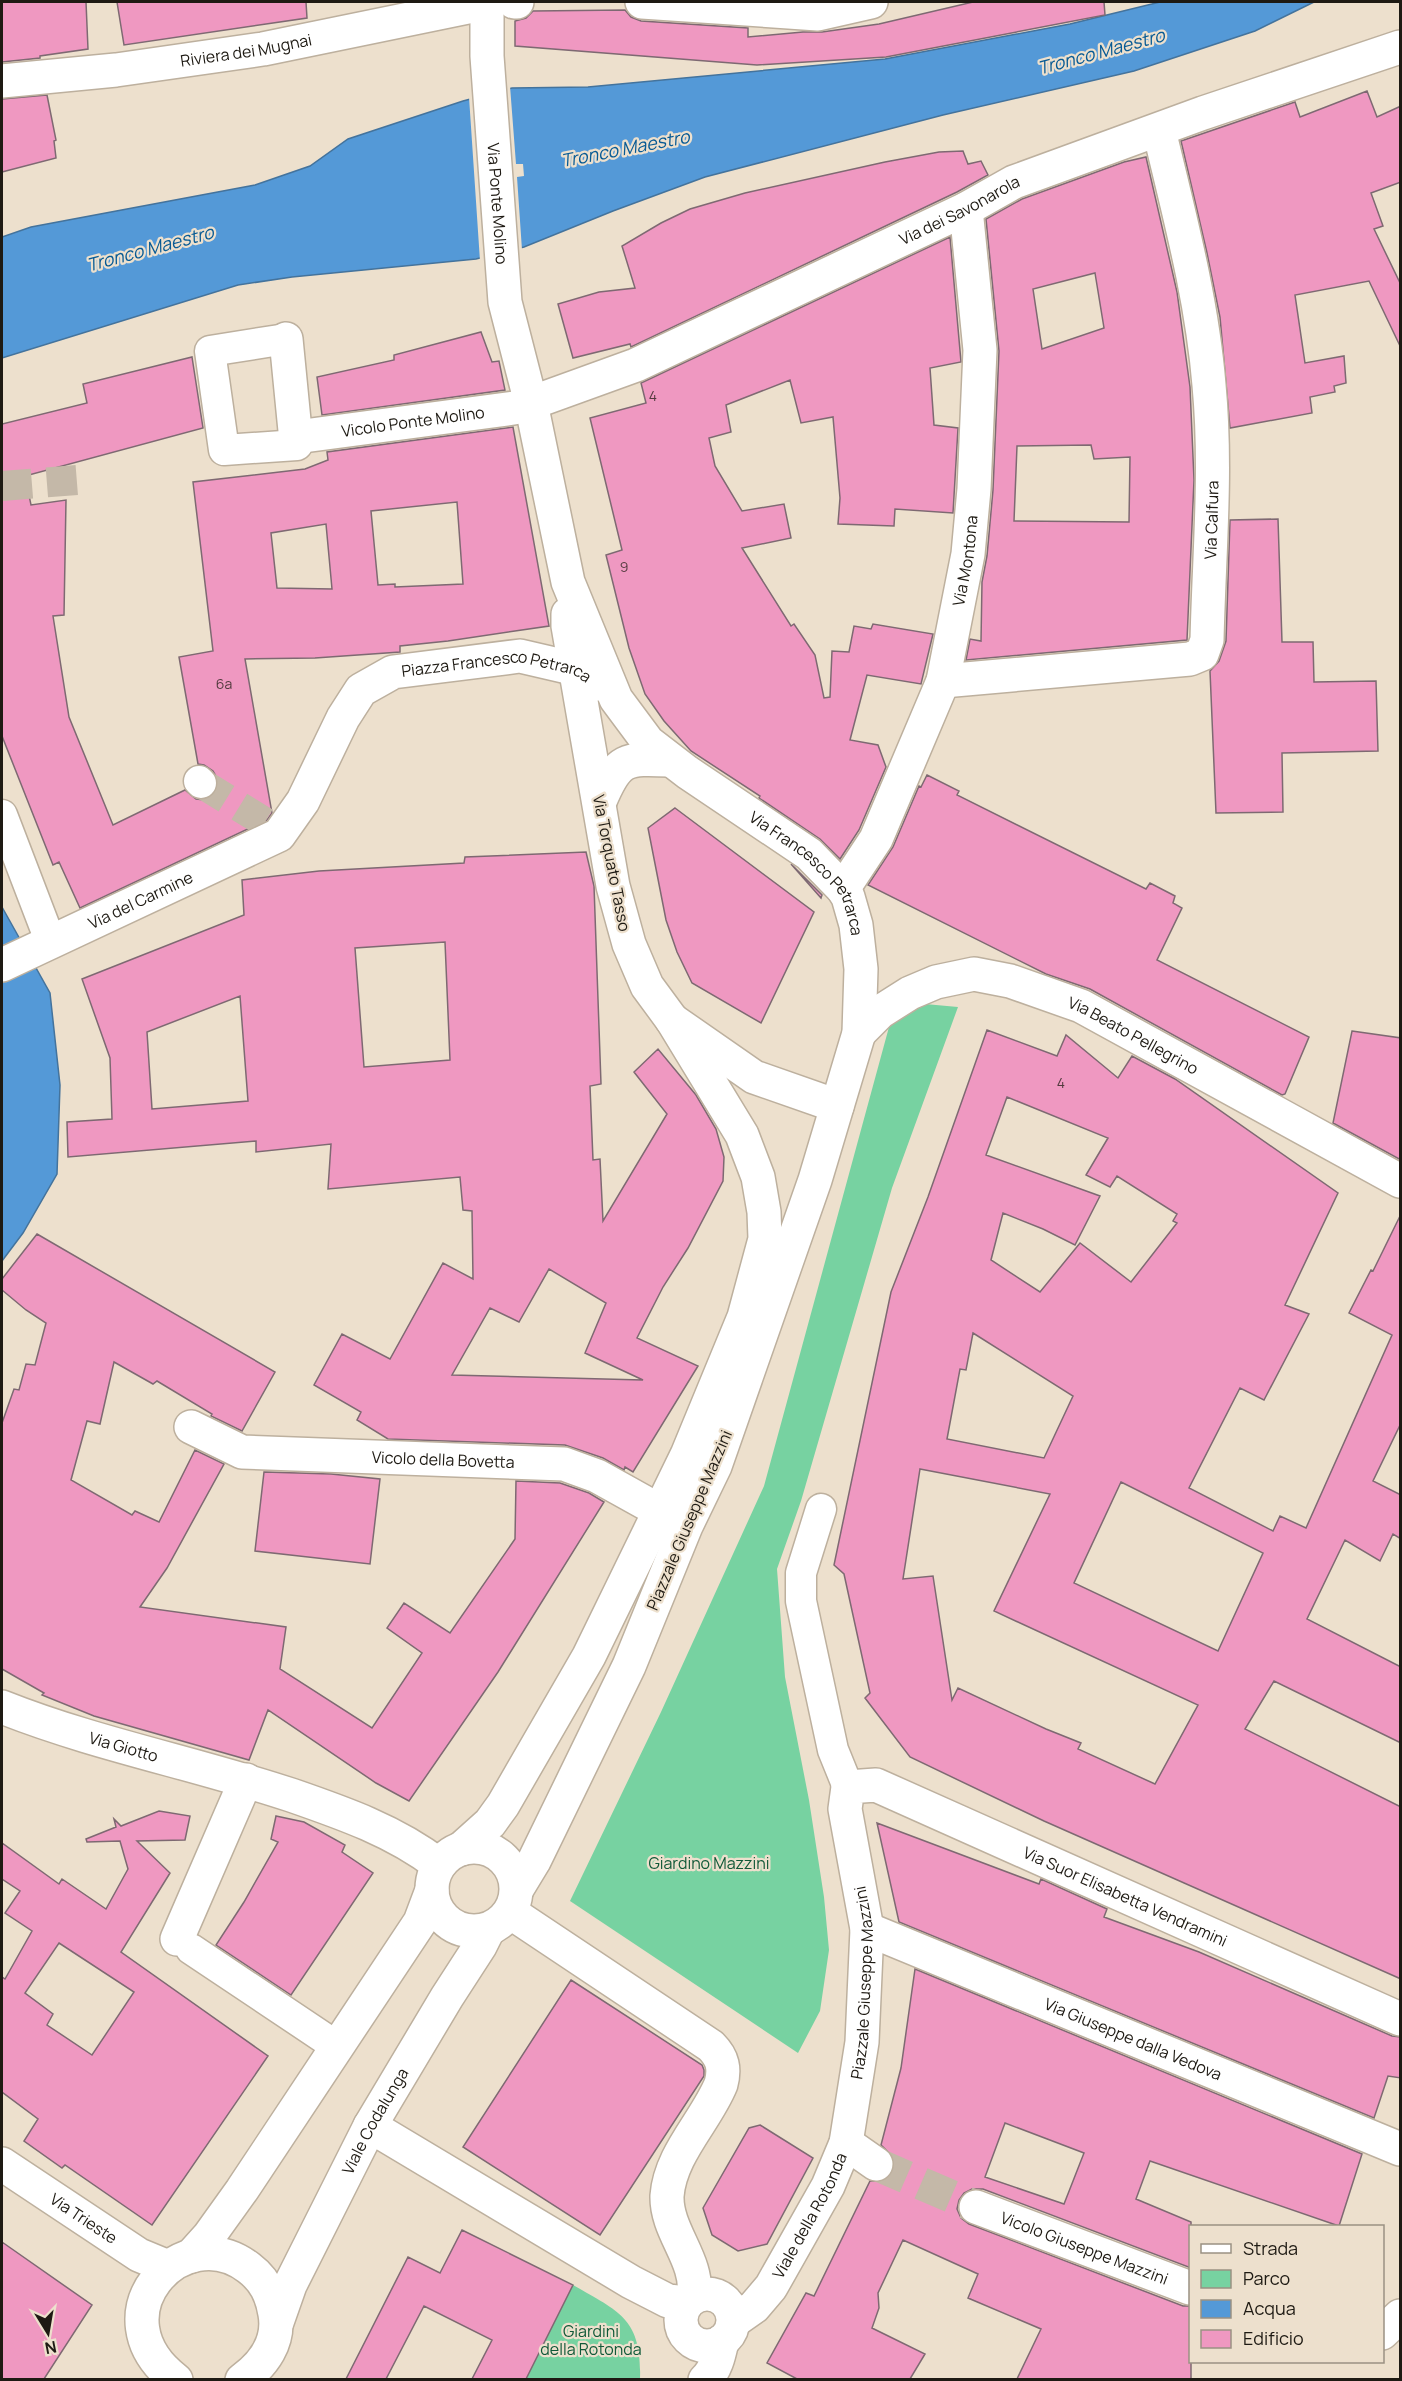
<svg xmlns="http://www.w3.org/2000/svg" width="1402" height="2381" font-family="Manrope,sans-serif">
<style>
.green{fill:#77d2a1}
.water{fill:#5499d7;stroke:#44739c;stroke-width:1.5}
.pier{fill:#ede0cd}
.building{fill:#ef98c1;stroke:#7e6972;stroke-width:1.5;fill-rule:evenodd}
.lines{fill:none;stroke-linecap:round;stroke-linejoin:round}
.pedestrian-tunnel{stroke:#c4b8a8;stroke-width:30;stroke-dasharray:30 15;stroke-linecap:butt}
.minor-tunnel{stroke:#c4b8a8;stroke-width:33;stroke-dasharray:33 16;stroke-linecap:butt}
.pedestrian-casing{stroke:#bdb09e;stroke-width:33}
.minor-casing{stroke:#bdb09e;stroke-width:36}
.tertiary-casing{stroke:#bdb09e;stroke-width:36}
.pedestrian{stroke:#fff;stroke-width:30}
.minor{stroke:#fff;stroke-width:33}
.tertiary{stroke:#fff;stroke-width:33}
.labels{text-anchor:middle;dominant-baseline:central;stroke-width:4.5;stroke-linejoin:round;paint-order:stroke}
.number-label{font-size:14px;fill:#523a3e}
.street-label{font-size:16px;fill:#1e1a13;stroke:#ede0cd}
.park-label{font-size:16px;fill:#105938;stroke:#ede0cd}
.water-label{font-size:18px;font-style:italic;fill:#075a94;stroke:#ede0cd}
</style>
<rect width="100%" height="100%" fill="#ede0cd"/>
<path class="green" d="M914,1003L958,1007L892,1188L801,1501L777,1569L785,1677L809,1800L824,1897L829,1950L820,2011L798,2053L570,1901L661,1712L764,1486L892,1016Z
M573,2285C620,2312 642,2319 640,2379H526Z"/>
<path class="water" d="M1160,2H1314L1255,31L1134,71L943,115L705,177L613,211L524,247L476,259L292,277L238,285L2,358V237L31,227L255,185L310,166L348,139L463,101L512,88L588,87L885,59L1070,24Z
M2,907L50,993L60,1085L57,1174L23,1233L2,1261Z"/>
<path class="pier" d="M510,86L516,164H523L524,176L517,177L522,250L480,261L469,97Z"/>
<path class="building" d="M2,2H86L88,49L40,56V58L2,62Z
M117,2H306L307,18L124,45Z
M973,2H1104L1105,15L886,57L757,65L515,46V21L526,18L533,11L625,10L631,17L641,21L748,28V37L803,32H822L879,24Z
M1367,91L1377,117L1401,106V182L1371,193L1383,226L1374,229L1401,285V348L1369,281L1295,295L1305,363L1344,356L1346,383L1334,386L1335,392L1310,397L1312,413L1230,428L1220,317L1207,253L1181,141L1295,102L1300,117Z
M47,95L56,140L54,141L56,158L2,172V99Z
M963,151L968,164L981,161L988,175L957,192L631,347L630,344L573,358L558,304L599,292L635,288L622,246L661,223L690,209L745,193L885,162L939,152Z
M1146,157L1177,292L1190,387L1194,480L1187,640L966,660L970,639L981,641L982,582L987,556L993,490L999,351L986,219L1022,199L1124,162ZM1095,273L1104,328L1042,349L1033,289ZM1091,445L1094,459L1130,457L1129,522L1014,521L1017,446Z
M950,237L961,362L930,368L934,425L958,428L953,513L895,509L894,526L838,524L840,498L833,417L801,423L790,380L726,405L731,432L709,438L715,466L742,511L784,504L791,538L742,548L791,626L794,624L815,655L824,698L830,697L832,651L849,652L854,626L871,629L873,624L933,634L921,684L867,675L850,740L878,745L886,767L859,830L840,859L820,839L759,798L760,796L691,751L664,721L645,694L629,648L606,555L622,550L590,418L646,403L641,383Z
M481,332L492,362L499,361L505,390L322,415L317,377L394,360V355Z
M192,357L203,428L25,476L31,505L66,500L64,615L53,616L69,717L113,825L185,790L196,799L205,800L214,795L218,787L217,778L213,771L204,765L198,764L179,657L213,651L193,482L305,469L328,460L327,452L513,427L549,626L448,641L400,646V652L315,658L245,659L272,813L267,820L80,908L59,862L53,865L2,736V424L87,403L83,384ZM457,502L463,584L395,587V584L378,585L371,511ZM326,524L332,589L277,588L271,533Z
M1278,519L1282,642H1313L1314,682L1376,681L1378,751L1282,753L1283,812L1216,813L1210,671L1219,661L1226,641L1230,520Z
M927,775L959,791L957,795L1146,889L1150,883L1175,896L1173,903L1182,908L1157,960L1309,1037L1285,1094L1282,1095L1090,989L1046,974L868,885L893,847L919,786L921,787Z
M675,808L814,912L761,1023L692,983L677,952L666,920L648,828Z
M586,852L594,886L601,1084L590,1086L593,1160L600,1159L603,1221L667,1114L634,1072L658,1049L696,1095L716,1129L724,1157L723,1181L688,1248L663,1287L637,1338L698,1366L633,1472L625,1467L624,1470L603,1458L565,1445L388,1439L357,1420L361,1412L314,1385L342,1334L390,1359L443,1263L473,1279L472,1211L463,1210L460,1177L328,1189L331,1144L256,1152V1141L68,1157L67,1122L112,1119L110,1058L82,979L244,915L242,880L319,871L464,863L465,857ZM445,942L450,1060L364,1067L355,948ZM240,996L248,1101L152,1109L147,1032ZM549,1269L606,1303L585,1353L643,1380L452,1375L490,1308L519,1322Z
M791,864L822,895L821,898Z
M987,1030L1057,1056L1066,1035L1118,1078L1132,1056L1175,1079L1338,1193L1285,1305L1309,1314L1264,1400L1240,1388L1189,1488L1273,1531L1280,1516L1306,1528L1392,1335L1349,1313L1371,1270L1373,1271L1401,1214V1423L1373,1481L1401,1495V1539L1393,1534L1380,1561L1345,1540L1307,1619L1401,1667V1743L1274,1681L1245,1729L1401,1807V1979L1044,1821L910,1757L865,1698L870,1693L844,1574L834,1565L891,1292L928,1197ZM1007,1097L1108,1138L1086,1175L1110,1187L1117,1176L1177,1214L1173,1221L1177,1223L1131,1282L1080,1243L1040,1292L991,1260L1003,1213L1043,1229L1075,1245L1100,1196L986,1155ZM973,1333L1073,1396L1044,1458L947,1439L960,1369L966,1370ZM920,1469L1050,1494L994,1611L1198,1705L1155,1784L1078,1749L1081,1743L1046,1729L958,1688L952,1700L933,1576L903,1579ZM1121,1482L1263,1553L1218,1651L1074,1583Z
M1352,1031L1401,1038V1160L1333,1123Z
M37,1234L275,1372L242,1431L211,1416L212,1414L157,1381L153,1384L114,1362L100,1424L87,1421L71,1480L132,1515L135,1511L159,1522L195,1450L224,1464L167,1568L140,1607L286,1627L280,1669L372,1728L422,1653L387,1628L404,1603L450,1633L515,1539L516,1481L560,1483L589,1493L604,1502L498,1672L409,1801L376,1783L268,1710L249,1760L94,1716L42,1695L44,1693L2,1669V1423L14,1389L19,1390L26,1364L35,1365L46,1323L26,1310L2,1290V1279Z
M264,1472L331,1474L380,1479L370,1564L255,1551Z
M159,1811L190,1816L185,1840L137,1841L170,1873L121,1952L268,2056L152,2225L65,2165L62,2168L24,2141L38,2119L2,2092V1977L5,1979L32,1931L5,1913L20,1891L2,1879V1843L59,1884L62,1879L106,1909L128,1869L120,1841L87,1842L86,1839L116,1827L114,1819L121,1826ZM59,1943L134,1992L92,2055L47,2025L53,2014L25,1993Z
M276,1816L304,1822L345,1845L342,1852L373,1873L291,1995L216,1945L244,1902L278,1842L271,1839Z
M877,1823L1039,1884L1041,1879L1107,1909L1104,1917L1199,1952L1392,2036L1401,2037V2078L1388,2076L1374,2118L899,1922Z
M915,1969L1362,2154L1339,2226L1150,2161L1136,2199L1191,2222V2268L983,2189H972L964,2193L959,2200L957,2209L961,2218L969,2224L1183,2306H1191V2379H1017L1041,2329L968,2298L978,2274L903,2240L878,2293L879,2308L872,2328L925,2354L910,2379H797L767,2363L806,2293L814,2296L870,2181H883L892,2174L895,2165L893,2157L881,2145L901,2068ZM1005,2123L1084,2153L1064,2204L985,2177Z
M571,1980L702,2065L704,2070V2076L600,2235L463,2147Z
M760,2125L813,2158L767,2244L738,2251L712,2235L703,2208L749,2128Z
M462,2230L573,2285L526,2379H472L492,2340L424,2306L386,2379H346L408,2257L440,2273Z
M2,2242L92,2305L44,2379H2Z"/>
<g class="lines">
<path class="pedestrian-tunnel" d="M2,486L77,480
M201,783L274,828"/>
<path class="minor-tunnel" d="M876,2164L976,2207"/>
<defs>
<path id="pedestrian" d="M286,339L210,351L224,450L297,445L296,441
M199,781L201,783
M2,815L51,943
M821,1509L801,1573V1601L833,1750L848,1787
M191,1949L336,2046"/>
<g id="minor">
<path d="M514,2H517"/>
<path d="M642,2L818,14L871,2"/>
<path id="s1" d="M2,81L116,70L263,49L487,3"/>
<path d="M286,339L296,441"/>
<path id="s2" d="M296,437L514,408L531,403L636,365L966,209L1014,182L1203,113L1400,47"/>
<path id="s3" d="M943,681L1190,659L1202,654L1207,640C1209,555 1217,470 1209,385C1202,299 1179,214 1159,130"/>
<path id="s4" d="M843,889L876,839L943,681L968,554L974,489L980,350L966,209"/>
<path id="s5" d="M2,965L279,835L303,801L343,718L361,690L393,672L520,656L576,669L598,684"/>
<path d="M672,1020L754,1077L837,1106"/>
<path id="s6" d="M191,1427L242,1452L564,1464L597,1476L685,1525"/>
<path id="s7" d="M2,1707C95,1744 195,1763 291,1795C343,1813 395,1831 439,1865"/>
<path d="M510,1912L711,2046C723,2058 725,2069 721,2084C706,2121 670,2154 667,2196C666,2232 699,2260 694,2296"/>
<path id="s8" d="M867,1929L1400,2149"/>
<path d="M177,1939L246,1780"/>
<path d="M370,2126L631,2282L668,2301L686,2303"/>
<path d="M846,2143L876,2164"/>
<path id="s9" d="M976,2207L1190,2288"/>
<circle cx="707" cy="2320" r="26"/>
<path id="s10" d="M734,2321L754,2307L771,2287L828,2186L846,2143L862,2042L867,1929L845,1809L848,1787L876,1785L1400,2019"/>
<path d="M1382,2333L1400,2316"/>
<path d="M705,2380C716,2370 719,2355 722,2341"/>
</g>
<g id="tertiary">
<path id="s11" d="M487,2V56L505,302L531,403L568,582L616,699L648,742L687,772L809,854L843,889L848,897L856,925L861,969L859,1033L815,1180L715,1466L686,1526L629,1666L534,1861L517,1889"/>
<path d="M600,801C618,758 625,758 670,760"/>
<path id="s12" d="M859,1033L880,1012L910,993L936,982L974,974L1010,981L1081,1006L1400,1181"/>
<circle cx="474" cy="1889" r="42"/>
<path d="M461,1849L490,1823L503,1805L589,1656L687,1455L744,1317L765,1239L764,1212L758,1177L742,1135L672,1020L647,986L629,944L613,886L568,626V614"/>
<path id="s13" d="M2,2164L139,2255L168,2267"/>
<path d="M191,2256L209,2236L242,2190L420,1922L432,1890"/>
<path id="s14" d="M277,2322L290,2285L370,2126L447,1997L480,1946L488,1930"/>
<path d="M176,2380C92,2316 182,2216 249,2268C265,2280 272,2295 275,2314C280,2342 264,2364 242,2380"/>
</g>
</defs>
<use href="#pedestrian" class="pedestrian-casing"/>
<use href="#minor" class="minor-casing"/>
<use href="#tertiary" class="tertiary-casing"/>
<use href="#pedestrian" class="pedestrian"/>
<use href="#minor" class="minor"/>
<use href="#tertiary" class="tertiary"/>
</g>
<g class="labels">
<g class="number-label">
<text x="653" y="395">4</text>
<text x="624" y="566">9</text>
<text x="224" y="683">6a</text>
<text x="1061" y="1082">4</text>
</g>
<g class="street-label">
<text stroke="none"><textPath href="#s1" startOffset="246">Riviera dei Mugnai</textPath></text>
<text stroke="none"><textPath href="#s11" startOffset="202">Via Ponte Molino</textPath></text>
<text stroke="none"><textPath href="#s2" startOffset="708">Via dei Savonarola</textPath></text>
<text stroke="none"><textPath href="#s2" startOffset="118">Vicolo Ponte Molino</textPath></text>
<text stroke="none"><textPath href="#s3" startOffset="396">Via Calfura</textPath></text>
<text stroke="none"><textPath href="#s4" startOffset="354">Via Montona</textPath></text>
<text stroke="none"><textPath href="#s5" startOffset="615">Piazza Francesco Petrarca</textPath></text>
<text transform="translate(612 863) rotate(79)">Via Torquato Tasso</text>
<text stroke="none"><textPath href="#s11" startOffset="978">Via Francesco Petrarca</textPath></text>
<text stroke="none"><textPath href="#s5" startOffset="153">Via del Carmine</textPath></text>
<text stroke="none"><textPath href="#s12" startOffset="304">Via Beato Pellegrino</textPath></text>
<text stroke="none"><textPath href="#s6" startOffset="258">Vicolo della Bovetta</textPath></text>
<text transform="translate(689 1520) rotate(-67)">Piazzale Giuseppe Mazzini</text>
<text stroke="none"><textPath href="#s7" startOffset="128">Via Giotto</textPath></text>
<text stroke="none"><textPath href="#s10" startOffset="874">Via Suor Elisabetta Vendramini</textPath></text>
<text stroke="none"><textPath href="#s10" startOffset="375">Piazzale Giuseppe Mazzini</textPath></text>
<text stroke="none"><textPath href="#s8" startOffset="288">Via Giuseppe dalla Vedova</textPath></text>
<text stroke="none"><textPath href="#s14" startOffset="224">Viale Codalunga</textPath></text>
<text stroke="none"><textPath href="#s10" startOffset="132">Viale della Rotonda</textPath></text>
<text stroke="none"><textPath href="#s13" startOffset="98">Via Trieste</textPath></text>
<text stroke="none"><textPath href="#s9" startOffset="116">Vicolo Giuseppe Mazzini</textPath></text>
</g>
<g class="park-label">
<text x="709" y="1863">Giardino Mazzini</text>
<text x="591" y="2331">Giardini<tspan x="591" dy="18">della Rotonda</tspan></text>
</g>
<g class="water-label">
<text transform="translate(1101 51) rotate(-15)">Tronco Maestro</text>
<text transform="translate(625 148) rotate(-11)">Tronco Maestro</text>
<text transform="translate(150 248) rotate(-15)">Tronco Maestro</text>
</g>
</g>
<rect width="1402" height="2381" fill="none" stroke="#1e1a13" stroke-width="6"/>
<rect x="1189" y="2225" width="195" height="138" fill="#ede0cd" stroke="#9a9183" stroke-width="1.5"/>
<rect x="1201" y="2244" width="30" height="9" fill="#ffffff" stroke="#9a9183" stroke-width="1.5"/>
<text x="1243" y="2255" font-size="18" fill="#1e1a13">Strada</text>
<rect x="1201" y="2270" width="30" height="18" fill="#77d2a1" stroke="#9a9183" stroke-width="1.5"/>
<text x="1243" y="2285" font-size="18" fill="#1e1a13">Parco</text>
<rect x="1201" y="2300" width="30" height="18" fill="#5499d7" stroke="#9a9183" stroke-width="1.5"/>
<text x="1243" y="2315" font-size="18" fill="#1e1a13">Acqua</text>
<rect x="1201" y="2330" width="30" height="18" fill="#ef98c1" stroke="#9a9183" stroke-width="1.5"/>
<text x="1243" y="2345" font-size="18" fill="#1e1a13">Edificio</text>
<g transform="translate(48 2333) rotate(169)" stroke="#ede0cd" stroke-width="4.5" paint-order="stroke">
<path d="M0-4.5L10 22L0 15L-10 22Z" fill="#1e1a13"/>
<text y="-9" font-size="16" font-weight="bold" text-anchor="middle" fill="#1e1a13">N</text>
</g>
</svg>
